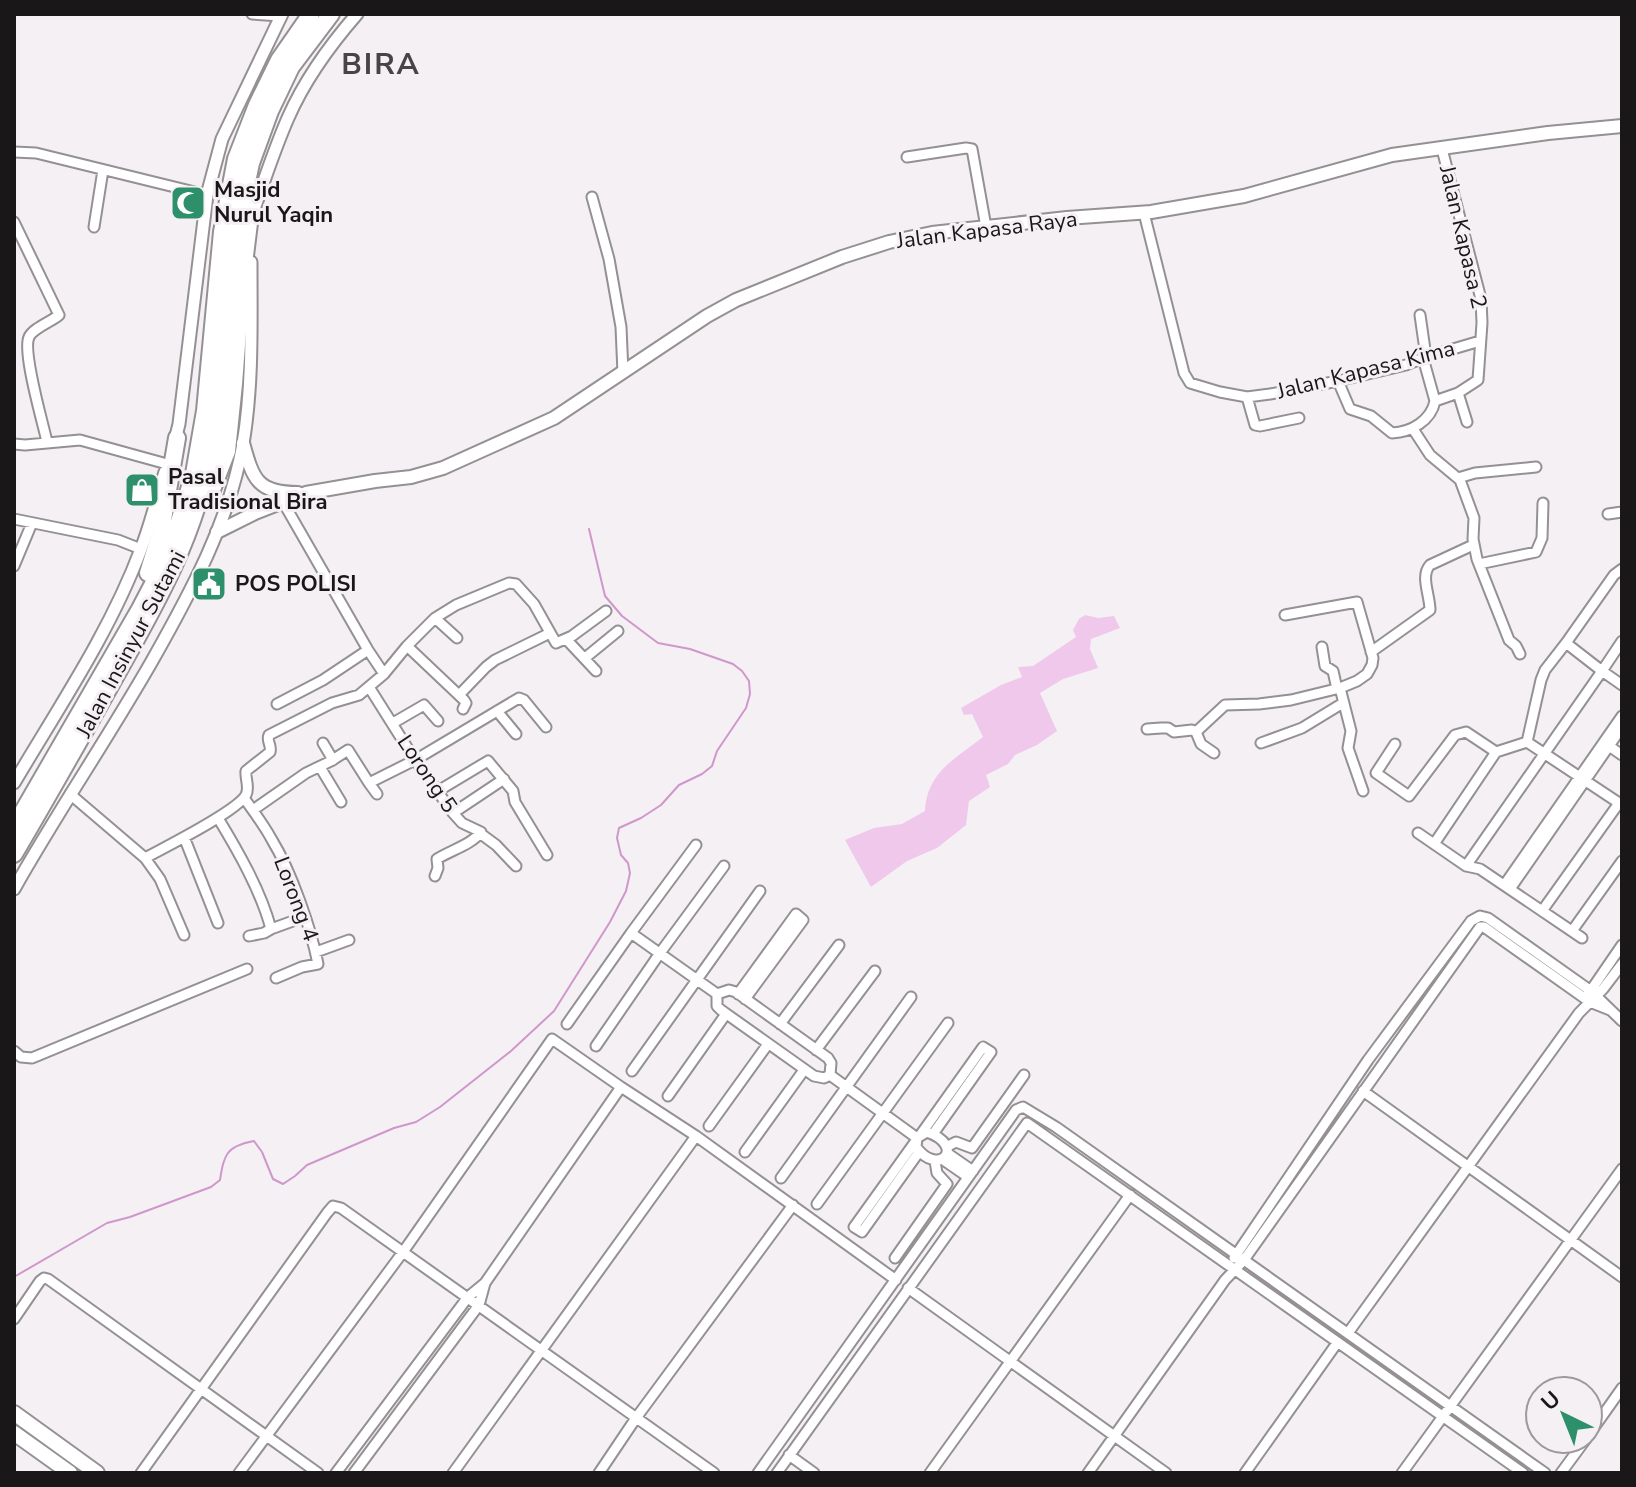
<svg xmlns="http://www.w3.org/2000/svg" width="1636" height="1487" font-family="'Nunito Sans',sans-serif">
<style>
.green{fill:#efc8eb}
.lines{fill:none;stroke-linecap:round;stroke-linejoin:round}
.stream{stroke:#cf97cb;stroke-width:2}
.minor-casing{stroke:#949094;stroke-width:13}
.tertiary-casing{stroke:#949094;stroke-width:15}
.secondary-casing{stroke:#949094;stroke-width:16}
.primary-casing{stroke:#949094;stroke-width:18}
.motorway-casing{stroke:#949094;stroke-width:20}
.minor{stroke:#fff;stroke-width:9}
.tertiary{stroke:#fff;stroke-width:11}
.secondary{stroke:#fff;stroke-width:12}
.primary{stroke:#fff;stroke-width:14}
.motorway{stroke:#fff;stroke-width:16}
.labels{text-anchor:middle;dominant-baseline:central;stroke-width:6;stroke-linejoin:round;paint-order:stroke}
.poi-label{font-size:22px;font-weight:bold;fill:#191718;stroke:#f5f0f4;text-anchor:start}
.street-label{font-size:22px;fill:#191718;stroke:#f5f0f4}
.district-label{font-size:30px;font-weight:bold;letter-spacing:2px;fill:#474447;stroke:#f5f0f4}
</style>
<rect width="100%" height="100%" fill="#f5f0f4"/>
<path class="green" d="M1085,615L1098,618L1114,616L1120,628L1091,639L1090,649L1098,668L1063,679L1040,693L1057,731L1037,745L1015,755L1008,764L986,775L990,787L969,801L966,825L937,848L907,861L871,887L845,840L874,828L902,824L925,811C927,772 955,759 983,737L972,714L964,715L961,708L1001,685L1022,677L1018,667L1033,666L1076,637L1073,630L1079,619Z"/>
<g class="lines">
<path class="stream" d="M1249,1271L1442,1408
M14,1277L107,1223L130,1217L211,1187L220,1180C224,1155 226,1146 254,1141L262,1152L273,1179L283,1184L295,1176L307,1165L394,1128L416,1122L440,1107L511,1051L554,1011L610,922L626,891L630,873L628,863L621,855L617,838L619,828L641,818L661,805L679,785L702,774L712,766L717,751L746,708L750,694L749,681L742,671L733,664L690,649L658,643L622,616L605,596L589,529
M1452,1415L1534,1473"/>
<defs>
<path id="minor" d="M252,14L280,16
M14,152L36,153L207,195
M907,157L966,148L972,149L986,227
M592,197L609,259L621,327L623,373
M1144,213L1184,373L1190,383L1220,392L1247,397L1270,394L1338,381L1406,365L1426,357L1480,341
M14,222L59,315C51,322 33,328 29,337C22,352 43,423 47,442
M94,227L103,170
M1420,315L1426,357
M1423,358L1435,401
M1338,381L1350,409L1371,416L1392,433C1411,432 1431,421 1435,401L1458,393L1478,380L1482,323L1481,299L1442,149
M1458,393L1467,422
M1247,397L1255,425L1260,426L1299,418
M1413,429L1430,455L1460,480L1474,518L1473,539L1477,559L1509,640L1516,646L1520,654
M14,444L25,445L80,440L167,464
M1458,478L1475,473L1536,467
M283,502L368,650L384,674
M1608,514L1622,512
M14,519L118,540L141,549
M1479,564L1536,552L1542,538L1543,503
M14,566L32,523
M435,618L457,638
M566,639L596,671
M1566,643L1614,575L1622,569
M407,646L464,700L466,703L463,709
M1322,647L1325,666L1333,671L1337,689
M1371,652L1430,610C1430,595 1420,576 1430,565L1473,545
M585,658L618,631
M369,687L415,760L453,813L462,823L481,832C471,845 451,850 437,859L438,868L435,876
M1340,688L1351,731L1348,748L1363,791
M459,695L486,667L495,660L550,633
M277,704L323,680L368,650
M497,711L516,734
M393,723L424,705L438,721
M1147,729L1161,728H1168L1174,732L1192,730L1196,732L1225,705L1259,704L1291,700L1340,688L1357,681L1367,674L1372,665L1373,658L1357,602L1285,615
M1196,732L1201,744L1214,753
M1527,742L1541,680L1545,670L1566,643L1602,671L1622,641
M323,743L333,760
M1261,743L1302,728L1343,703
M1395,744L1376,773L1409,796L1455,735L1466,732L1496,752
M1606,744L1609,746L1622,727
M320,767L341,802
M369,783L377,794
M438,791L488,761L513,791L515,802L547,855
M70,794L145,858C165,847 236,812 246,795C250,787 245,779 246,771L270,752C272,745 266,741 269,735L332,703L359,695L384,674L407,646L435,618L456,605L509,583L516,584L534,604L556,643L572,636L606,611
M244,798C254,812 264,825 272,840C291,871 311,928 318,964L302,967L276,978
M253,810L306,773L331,761L348,750L369,783L415,760L519,698L524,700L546,727
M453,813L504,779
M218,818C238,851 261,891 271,929L264,933L249,936
M1418,833L1466,866L1480,869L1582,938
M481,834L496,845L516,866
M184,837L218,923
M1434,844L1496,752L1527,742L1622,805
M145,858L160,879L184,935
M1466,866L1602,671L1622,685
M1505,884L1622,716
M1510,889L1609,746L1622,755
M1542,911L1619,803
M271,929L304,917
M1572,931L1622,861
M631,933L717,994
M316,952L349,940
M729,990L736,992L828,1058L831,1063L830,1075L824,1078L814,1076L721,1010L717,1006V994Z
M738,994L796,914L803,920L745,999
M1587,996L1622,945
M567,1024L631,933L696,845
M780,1024L839,945
M596,1046L660,953L724,866
M816,1050L875,971
M14,1051L21,1057L32,1058L247,969
M632,1071L760,891
M830,1075L917,1138
M1363,1091L1622,1277
M668,1096L726,1014
M709,1126L768,1044
M927,1132C967,1146 939,1178 916,1147L917,1138Z
M921,1134L983,1047L991,1052L933,1134
M915,1142L854,1227L862,1232L919,1152
M948,1146L956,1142L972,1148L1024,1075
M745,1152L804,1070
M947,1153L973,1171
M942,1159L968,1177
M781,1178L911,997
M817,1204L948,1023
M895,1258L947,1184L937,1173L935,1161
M1234,1258L1368,1060L1471,921L1480,916L1488,918L1591,991L1622,1021
M908,1288L1166,1473
M14,1319L40,1281L44,1278L48,1279L318,1473
M1348,1333L1579,1013L1603,989L1622,964
M1588,1436L1622,1388
M789,1455L814,1473
M141,1473L327,1213L333,1206L341,1208L714,1473
M239,1473L403,1252L552,1039L621,1087L696,1136L896,1280
M336,1473L468,1297L485,1283L621,1087
M354,1473L479,1305L485,1283
M453,1473L696,1136
M599,1473L636,1418L793,1205
M758,1473L1016,1110L1023,1107L1056,1127L1545,1473
M777,1473L1027,1123L1523,1473
M930,1473L1130,1195
M1088,1473L1225,1280L1244,1260L1480,927H1484L1590,1002L1610,1010
M1245,1473L1337,1343
M1402,1473L1622,1169
M1561,1473L1586,1439"/>
<path id="tertiary" d="M249,229V223C262,188 273,152 288,118C305,79 330,45 357,14
M174,444L179,424L207,195L222,139L282,14
M14,783C59,707 110,632 141,549C151,524 157,497 165,472
M14,889C58,811 108,738 152,661C191,592 229,522 243,444C253,385 251,322 251,262"/>
<path id="secondary" d="M243,443C253,479 257,493 298,493
M217,532L255,513L306,493L375,481L411,477L443,468L554,418L707,316L736,300L842,257L889,242L932,233L1067,218L1151,212L1244,196L1392,155L1548,133L1622,126"/>
<path id="primary" d="M14,1413L97,1473
M14,1433L70,1473"/>
<path id="motorway" d="M209,497L227,451L234,384L242,280L249,223
M148,573L161,531L177,438
M14,827L140,609L163,565L178,525L194,474L205,411L222,232L236,159L257,105L279,60L311,14
M14,854C47,798 79,741 111,684C154,608 195,538 211,450L236,233L251,163L270,111L291,67L331,14"/>
</defs>
<use href="#minor" class="minor-casing"/>
<use href="#tertiary" class="tertiary-casing"/>
<use href="#secondary" class="secondary-casing"/>
<use href="#primary" class="primary-casing"/>
<use href="#motorway" class="motorway-casing"/>
<use href="#minor" class="minor"/>
<use href="#tertiary" class="tertiary"/>
<use href="#secondary" class="secondary"/>
<use href="#primary" class="primary"/>
<use href="#motorway" class="motorway"/>
</g>
<defs>
<symbol id="mosque-square" viewBox="-11 -11 22 22"><rect x="-9" y="-9" width="18" height="18" rx="4" fill="#2d906a" stroke="#f5f0f4"/><path d="M3.5-4.9A6 6 0 1 0 3.5 4.9A5 5 0 1 1 3.5-4.9Z" fill="#fff"/></symbol>
<symbol id="shop-square" viewBox="-11 -11 22 22"><rect x="-9" y="-9" width="18" height="18" rx="4" fill="#2d906a" stroke="#f5f0f4"/><path d="M-5-2.5h2.3a2.7 3.5 0 0 1 5.4 0H5L5.5 6h-11ZM-1.5-2.5h3a1.5 2.3 0 0 0-3 0Z" fill="#fff"/></symbol>
<symbol id="civic-square" viewBox="-11 -11 22 22"><rect x="-9" y="-9" width="18" height="18" rx="4" fill="#2d906a" stroke="#f5f0f4"/><path d="M-.6-6.5H3V-4.5H.6V-3L4-1V1h2V6H-6V1h2V-1L-.6-3ZM-1.2 2.5V6h2.4V2.5Z" fill="#fff"/></symbol>
</defs>
<g fill-rule="evenodd">
<use href="#mosque-square" x="168" y="183" width="40" height="40"/>
<use href="#shop-square" x="122" y="470" width="40" height="40"/>
<use href="#civic-square" x="189" y="564" width="40" height="40"/>
</g>
<g class="labels">
<g class="poi-label">
<text x="214" y="190">Masjid<tspan x="214" dy="25">Nurul Yaqin</tspan></text>
<text x="168" y="477">Pasal<tspan x="168" dy="25">Tradisional Bira</tspan></text>
<text x="235" y="584">POS POLISI</text>
</g>
<g class="street-label">
<text transform="translate(987 230) rotate(-7)">Jalan Kapasa Raya</text>
<text transform="translate(1463 237) rotate(77)">Jalan Kapasa 2</text>
<text transform="translate(1366 370) rotate(-14)">Jalan Kapasa Kima</text>
<text transform="translate(131 644) rotate(-62)">Jalan Insinyur Sutami</text>
<text transform="translate(427 774) rotate(56)">Lorong 5</text>
<text transform="translate(296 899) rotate(69)">Lorong 4</text>
</g>
<g class="district-label">
<text x="381" y="64">BIRA</text>
</g>
</g>
<rect width="1636" height="1487" fill="none" stroke="#191718" stroke-width="32"/>
<g transform="translate(1564 1415) rotate(317)"><circle r="38" fill="#f5f0f4" stroke="#9d999c" stroke-width="2"/>
<path d="M0-6L14 30L0 20L-14 30Z" fill="#2d906a"/>
<text y="-12" font-size="22" font-weight="bold" text-anchor="middle" fill="#191718">U</text>
</g>
</svg>
